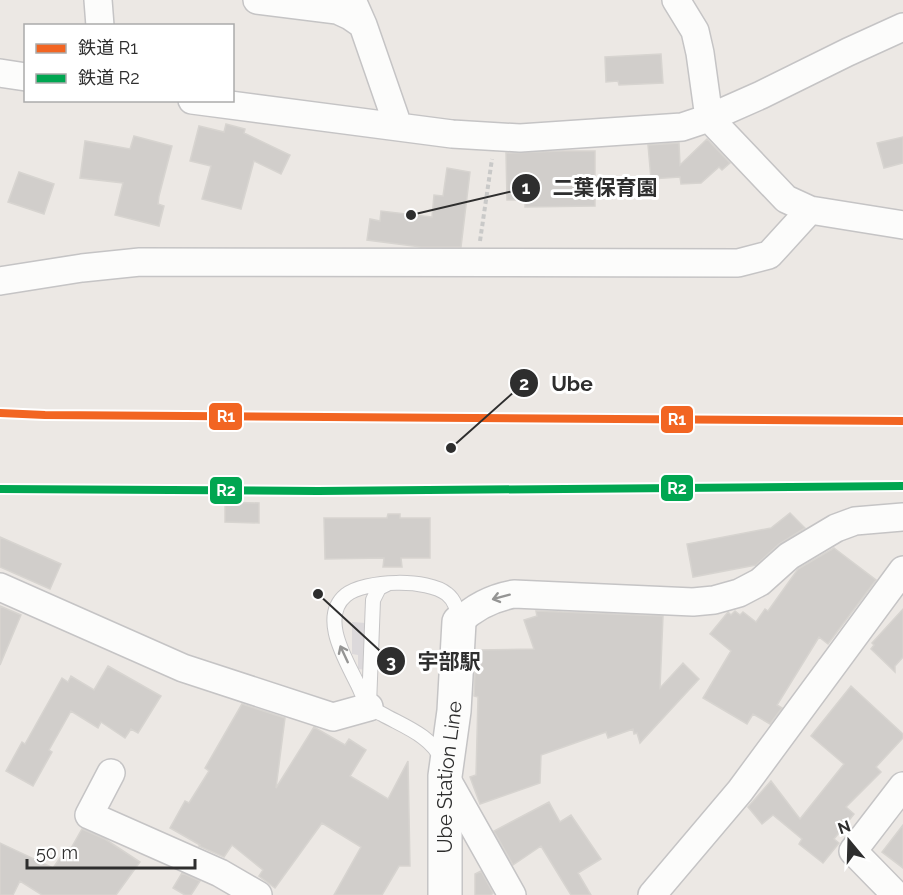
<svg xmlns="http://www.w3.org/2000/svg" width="903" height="895" font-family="Raleway,'Noto Sans JP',sans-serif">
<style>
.industrial{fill:#dcd9db}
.building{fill:#d1cecb;stroke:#d7d4d0;stroke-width:1.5}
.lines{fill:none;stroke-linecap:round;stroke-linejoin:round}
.lane-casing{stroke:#c5c4c5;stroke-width:16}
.street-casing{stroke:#c5c4c5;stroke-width:30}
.secondary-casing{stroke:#c5c4c5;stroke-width:36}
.path{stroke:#c9c9c8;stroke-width:4;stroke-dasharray:4.5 3;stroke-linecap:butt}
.lane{stroke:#fcfcfb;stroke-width:14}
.street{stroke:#fcfcfb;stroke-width:27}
.secondary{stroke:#fcfcfb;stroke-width:33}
.rail{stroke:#dfdfe1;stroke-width:4.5}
.rail-1-casing{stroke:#fff;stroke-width:12}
.rail-2-casing{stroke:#fff;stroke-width:12}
.rail-1{stroke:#f26522;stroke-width:8}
.rail-2{stroke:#00a651;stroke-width:8}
.oneway{stroke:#959594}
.labels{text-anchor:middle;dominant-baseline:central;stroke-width:6;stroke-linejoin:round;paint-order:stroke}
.street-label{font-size:20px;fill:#2e2e2e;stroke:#fff}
.leader{fill:none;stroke:#2e2e2e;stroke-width:2}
.callout-dot{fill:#2e2e2e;stroke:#fff;stroke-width:2}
.mark-label{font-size:18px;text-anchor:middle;font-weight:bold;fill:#fff}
.callout-label{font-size:21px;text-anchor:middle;font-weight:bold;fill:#2e2e2e;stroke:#fff;stroke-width:6;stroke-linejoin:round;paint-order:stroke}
.line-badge{stroke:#fff;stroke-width:2}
.badge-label{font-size:16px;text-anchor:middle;font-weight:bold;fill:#fff}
</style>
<rect width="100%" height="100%" fill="#ece8e4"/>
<path class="industrial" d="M352,622L379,624V671L358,669V655L352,654Z"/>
<path class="building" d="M661,54L663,83L619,85L618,81L606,82L605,57Z
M226,124L245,129L244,133L290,155L281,174L254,161L241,209L202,199L211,166L190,161L199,126L224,132Z
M134,136L172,146L159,196L158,204L164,206L159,226L115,215L123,183L80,178L85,141L130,149Z
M903,137V163L884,168L877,143Z
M707,139L730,163L722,170L719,167L701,183L681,184L680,177L651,179L648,145L679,143L680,165Z
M563,151H595V206L525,207V200H507L506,153Z
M447,168L470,172L461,247H421L367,240L370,219L380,221L381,211L432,217L434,195L443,196Z
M19,172L54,184L44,214L8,202Z
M225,502L259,503V523L225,522Z
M790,513L805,528L779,544L756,565L693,577L687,544L771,528Z
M388,514H400V518H430V558H401L402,567H383L384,558L325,559L324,518H387Z
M0,537L61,564L50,589L0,567Z
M834,548L876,580L828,644L819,637L777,705L782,708L770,724L753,714L747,724L703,698L731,651L710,634L728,612L731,615L735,611L740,615L743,612L756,622L765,609L768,611L798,569Z
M0,606L21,615L0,665Z
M903,609V657L895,666V672L871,649L874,645L872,643Z
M536,611L663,616L660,688L683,663L699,679L640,743L637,733L634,734L633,729L608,738L606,732L541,755L540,783L480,804L470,777L476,775L478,697L474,696L476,650L534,649L524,620L537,616Z
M108,666L161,696L138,733L131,729L125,738L101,722L98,728L71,711L49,750L52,752L33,786L6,771L22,742L25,744L62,678L68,682L71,676L94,690Z
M851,686L903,734V738L876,767L881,772L846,807L854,814L834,839L839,843L823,863L799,844L802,839L773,815L762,824L748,807L771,781L800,819L844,764L811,736Z
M242,704L285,718L276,788L314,727L345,745L349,739L366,750L350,776L388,799L408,761L410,866H399L382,895H334L361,847L322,823L275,888L259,876L263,870L232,845L224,857L199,846L200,845L170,828L185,801L189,803L209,771L205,768Z
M549,802L560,822L571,815L601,859L578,873L591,895H571L541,846L513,865L494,831Z
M903,825V868L882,852Z
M82,829L105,839L140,862L116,895H42L20,881L13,895H0V843L53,868L67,848L70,850Z
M481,871L493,893L491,895H475V874Z
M182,873L200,881L191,895H185L173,888Z"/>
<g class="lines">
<defs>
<path id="lane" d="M369,705L373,600L379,588L387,584
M442,760C432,736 403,726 382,714C378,712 373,710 370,707C364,702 361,690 357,683C346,660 319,617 346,595C365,580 428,578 447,594C456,601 457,611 459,622"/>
<path id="street" d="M98,0L100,26
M257,0L337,10L350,16L363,25
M352,0L363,25L398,126
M676,0L695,31L700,53L709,118L786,199L810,210L903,225
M0,73L26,77
M192,100L452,134L520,138L682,127L709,118L761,95L848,52L903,27
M0,281L82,268L140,262L738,263L769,255L810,210
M0,587L183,668L333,717L369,707
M459,622C475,606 492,598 514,594L693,602L714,600L739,593L760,582L789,556L836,528L855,521L903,517
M111,773L89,815L220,873L258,895
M445,776L512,895
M652,895L740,791L903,570
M896,895L853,851L903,786"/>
<g id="secondary">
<path id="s1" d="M445,895V776L454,711L459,622"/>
</g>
</defs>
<use href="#lane" class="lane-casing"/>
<use href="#street" class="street-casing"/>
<use href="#secondary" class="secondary-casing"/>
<path class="path" d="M480,241L492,159"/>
<use href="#lane" class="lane"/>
<use href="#street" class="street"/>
<use href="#secondary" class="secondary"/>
<path class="rail" d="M0,489L450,490"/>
<defs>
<path id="rail-1" d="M0,413L45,415L903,421"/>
<path id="rail-2" d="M0,489L318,491L903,486"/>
</defs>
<use href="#rail-1" class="rail-1-casing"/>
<use href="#rail-2" class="rail-2-casing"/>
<use href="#rail-1" class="rail-1"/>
<use href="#rail-2" class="rail-2"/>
</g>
<defs><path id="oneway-shaft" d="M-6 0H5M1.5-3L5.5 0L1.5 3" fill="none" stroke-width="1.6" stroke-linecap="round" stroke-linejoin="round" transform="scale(1.5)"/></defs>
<g class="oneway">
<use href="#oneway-shaft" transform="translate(501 597) rotate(165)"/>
<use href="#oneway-shaft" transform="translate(344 654) rotate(-115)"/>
</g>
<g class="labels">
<g class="street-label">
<text stroke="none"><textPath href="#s1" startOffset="118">Ube Station Line</textPath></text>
</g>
</g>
<path class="leader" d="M411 215L526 188M451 448L524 383M318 594L391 661"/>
<g class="callout-dot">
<circle cx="411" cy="215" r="6"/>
<circle cx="451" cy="448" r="6"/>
<circle cx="318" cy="594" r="6"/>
<circle cx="526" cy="188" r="15"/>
<circle cx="524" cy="383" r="15"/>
<circle cx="391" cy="661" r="15"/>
</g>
<g class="mark-label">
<text x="526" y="194">1</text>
<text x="524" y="390">2</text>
<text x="391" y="668">3</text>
</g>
<g class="callout-label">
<text x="605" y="195">二葉保育園</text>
<text x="572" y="391">Ube</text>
<text x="449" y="669">宇部駅</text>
</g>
<g class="line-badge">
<rect x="208" y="402" width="35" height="29" rx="6" fill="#f26522"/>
<rect x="660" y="405" width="34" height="29" rx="6" fill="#f26522"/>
<rect x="660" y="474" width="34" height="28" rx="6" fill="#00a651"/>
<rect x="209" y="476" width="34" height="29" rx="6" fill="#00a651"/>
</g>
<g class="badge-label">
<text x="226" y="422">R1</text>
<text x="677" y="425">R1</text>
<text x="677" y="494">R2</text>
<text x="226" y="496">R2</text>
</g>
<rect x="24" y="24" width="210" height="78" fill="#ffffff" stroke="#ababab" stroke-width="1.5"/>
<rect x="36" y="44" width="30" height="9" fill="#f26522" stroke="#ababab" stroke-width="1.5"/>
<text x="78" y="54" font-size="18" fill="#2e2e2e">鉄道 R1</text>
<rect x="36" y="74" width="30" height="9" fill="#00a651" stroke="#ababab" stroke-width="1.5"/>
<text x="78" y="84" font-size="18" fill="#2e2e2e">鉄道 R2</text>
<g transform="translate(849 841) rotate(341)" stroke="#ffffff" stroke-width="4.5" paint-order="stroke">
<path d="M0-4.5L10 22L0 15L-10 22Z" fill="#2e2e2e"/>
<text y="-9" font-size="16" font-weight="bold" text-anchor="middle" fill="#2e2e2e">N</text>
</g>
<path d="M27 859v9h168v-9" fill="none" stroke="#2e2e2e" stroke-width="3"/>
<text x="36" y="859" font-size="18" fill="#2e2e2e" stroke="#ffffff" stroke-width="4.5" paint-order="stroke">50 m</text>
</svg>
